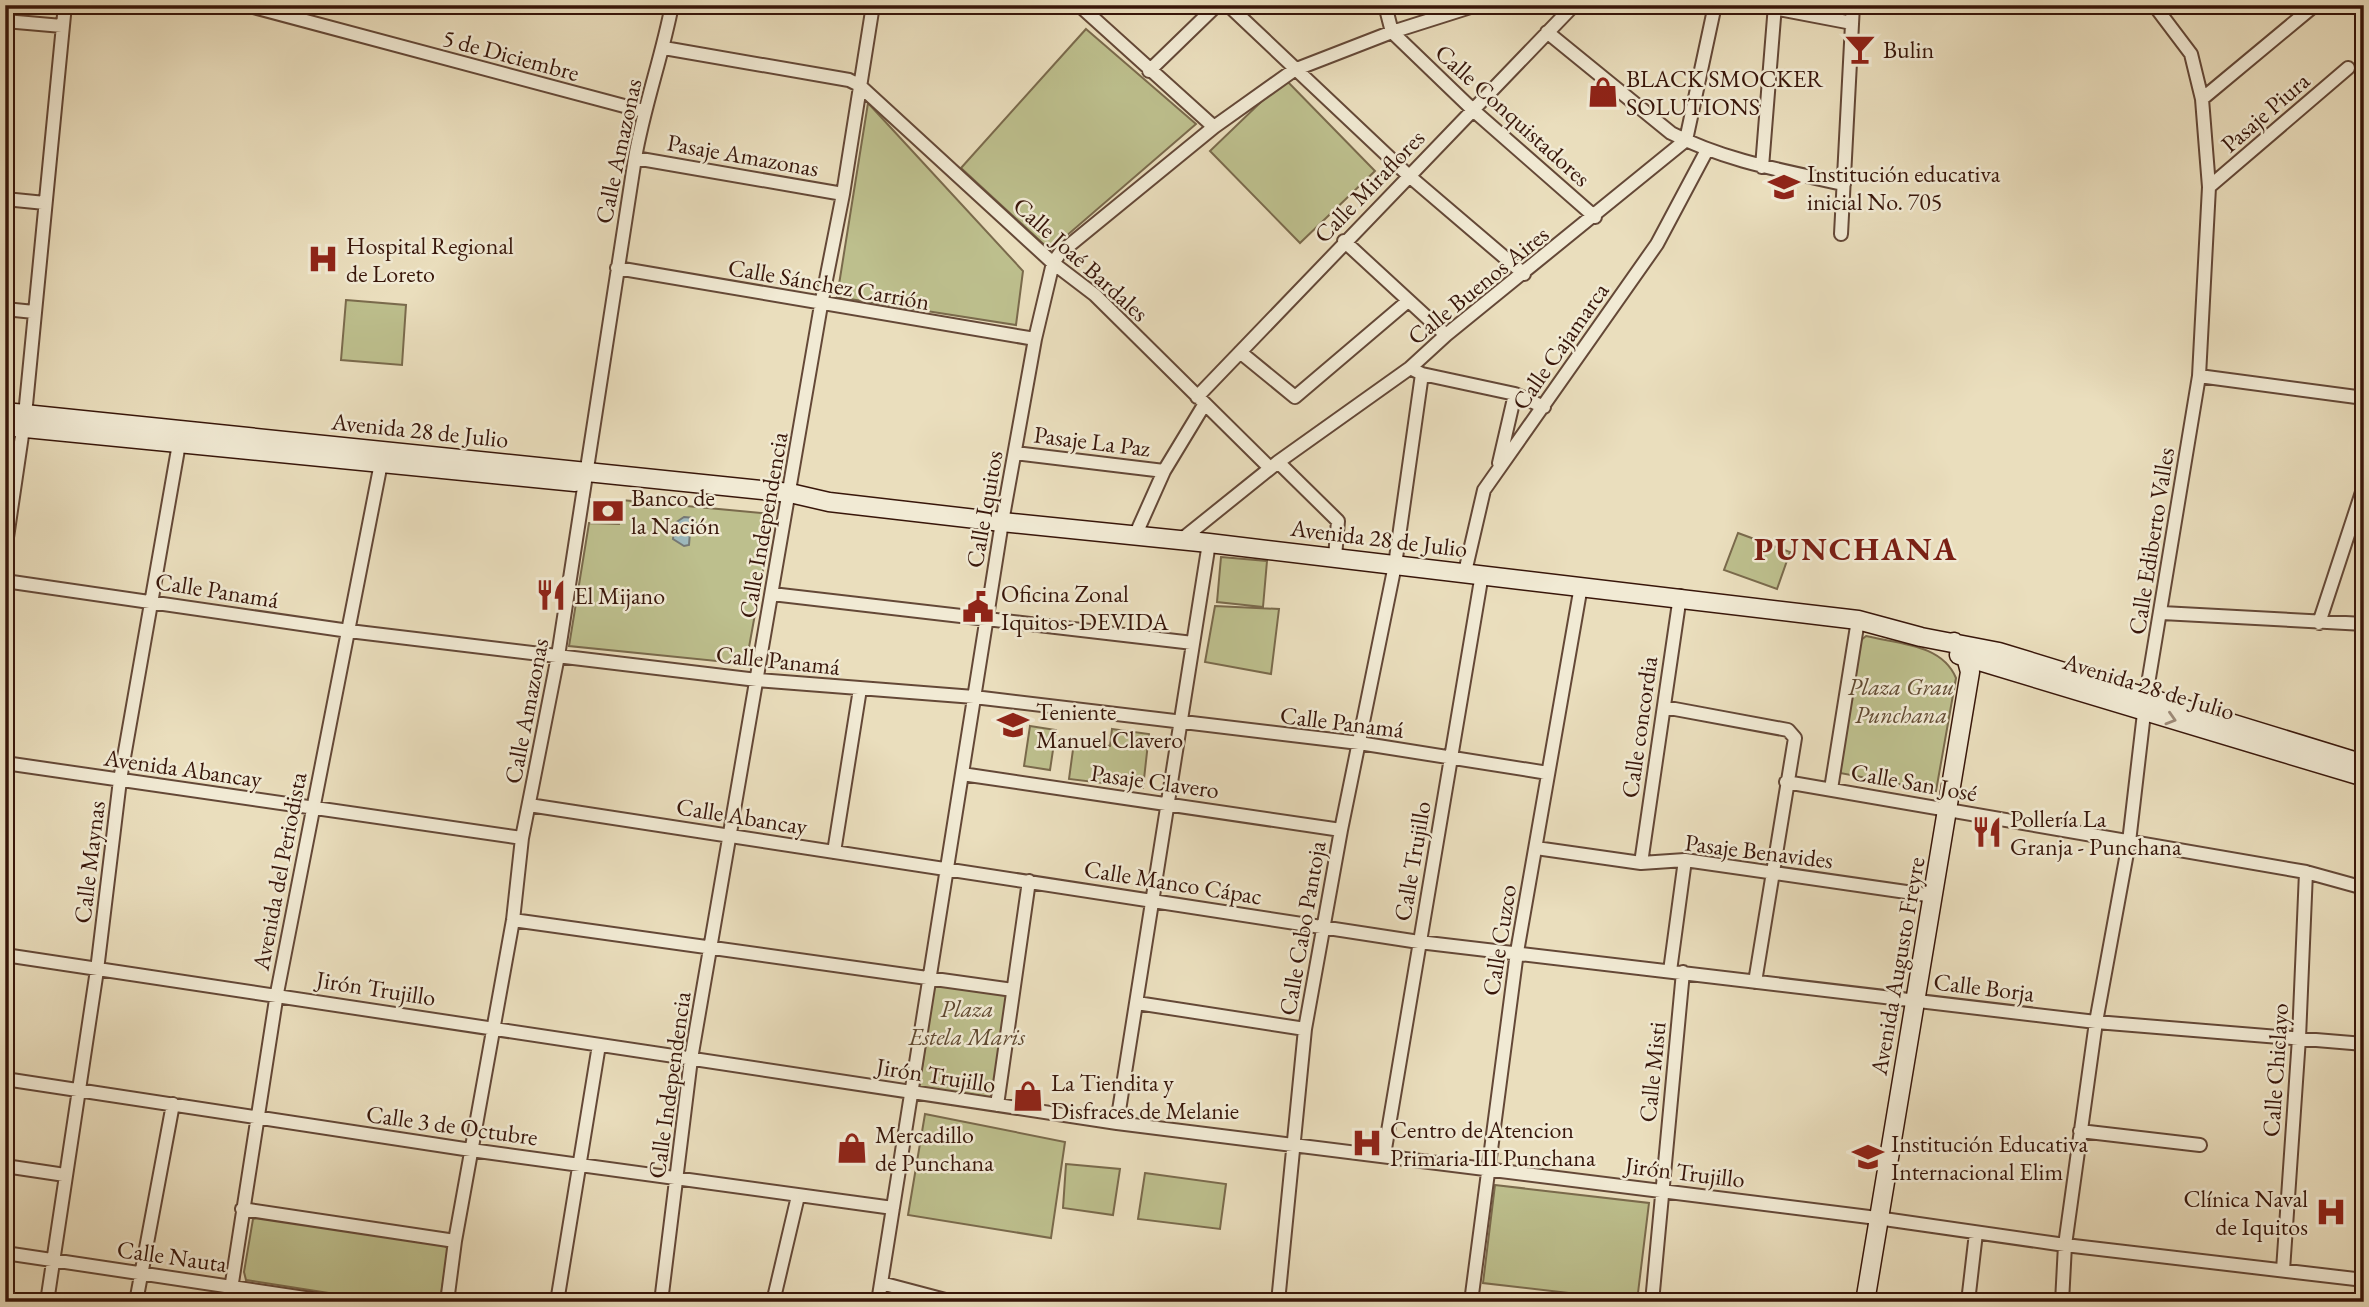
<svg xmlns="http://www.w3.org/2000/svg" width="2369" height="1307" font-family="'EB Garamond',serif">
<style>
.green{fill:#bdbf8d;stroke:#7a6a4c;stroke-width:2}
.water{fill:#9eb9bd;stroke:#757875;stroke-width:2}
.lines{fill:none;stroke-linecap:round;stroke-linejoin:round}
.minor-casing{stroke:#644837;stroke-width:16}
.secondary-casing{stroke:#38160a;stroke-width:21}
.minor{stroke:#f1ead4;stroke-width:12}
.secondary{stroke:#f1ead4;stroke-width:18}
.oneway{stroke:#9e8b79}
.labels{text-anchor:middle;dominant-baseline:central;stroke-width:5;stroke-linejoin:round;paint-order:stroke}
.poi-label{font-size:24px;fill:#38160a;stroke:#f1ead4;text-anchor:start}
.street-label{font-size:24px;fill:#38160a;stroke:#f1ead4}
.park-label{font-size:24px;font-style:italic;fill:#604931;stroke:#f1ead4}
.district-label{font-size:32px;font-weight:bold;letter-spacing:2px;fill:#7a1f14;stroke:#f1ead4}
</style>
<rect width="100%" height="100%" fill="#eadebd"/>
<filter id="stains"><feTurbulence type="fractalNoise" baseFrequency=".00286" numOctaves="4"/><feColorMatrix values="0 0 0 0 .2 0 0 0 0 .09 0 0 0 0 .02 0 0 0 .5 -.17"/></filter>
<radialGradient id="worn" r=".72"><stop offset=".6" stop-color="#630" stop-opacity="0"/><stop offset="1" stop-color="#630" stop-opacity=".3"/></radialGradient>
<path class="green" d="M1086,29L1196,124L1050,250L961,168Z
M1285,79L1375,171L1300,243L1210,151Z
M868,103L1023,271L1016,325L837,297Z
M346,300L406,305L402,365L341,360Z
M621,500L773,514L746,664L569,646L589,523L619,524Z
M1738,533L1790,552L1777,589L1724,570Z
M1221,557L1267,561L1263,607L1217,602Z
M1215,606L1279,609L1271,674L1205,662Z
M1866,636C1899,644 1942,644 1956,678L1936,791L1840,773L1860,641Z
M1030,726L1056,730L1050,770L1024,766Z
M1112,729L1149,734L1143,788L1069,779L1074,742L1110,746Z
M935,979L1011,986L993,1099L919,1088Z
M925,1114L1065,1142L1051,1238L908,1215Z
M1066,1164L1120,1169L1113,1215L1063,1208Z
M1145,1173L1226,1184L1220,1229L1138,1219Z
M1495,1185L1649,1203L1637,1301L1483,1283Z
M263,1216L442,1243L448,1249L440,1302H386L246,1280L244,1272L253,1219Z"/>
<path class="water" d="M684,517L694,518L696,524L690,532L689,545L684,546L673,539L675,523Z"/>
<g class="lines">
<defs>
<path id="minor" d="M246,5L643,111
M1079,5L1214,127
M1228,5L1408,175L1524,274
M1385,5L1392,32L1473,110L1595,217
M1758,5L1852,23
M5,21L62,26
M1547,32L1671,133C1725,161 1785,171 1844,184
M664,48L849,80L859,85L1053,263L1095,295L1270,468
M1149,71L1217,5
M2202,99L2315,5
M635,158L843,194
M1762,167L1775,5
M2209,187L2348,68
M5,199L45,203
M1841,234L1853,5
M1344,241L1446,335
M617,268L1035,339
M5,309L34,312
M1240,352L1295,397L1408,301
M1422,374L1515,394L1544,407
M2199,376L2364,398
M1197,397L1574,5
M1015,453L1164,471
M1278,462L1338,521L1335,557
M1499,463L1515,394
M1135,536L1164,471L1204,405
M1181,540L1278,462L1410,368L1446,335L1686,140L1715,5
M5,551L25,415L65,5
M1465,572L1484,490L1657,244L1707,150
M5,581L349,631L757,680L974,697L1359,743L1548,773
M772,594L1193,643
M2162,613L2364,624
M2319,623L2364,486
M1664,707L1788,730L1795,738L1755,982
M5,763L522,838
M962,774L1341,830
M1786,782L2306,872L2364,888
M1831,789L1858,620
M529,805L1419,942L2096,1022L2364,1044
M1536,848L1641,863L1685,860L1934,896
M834,852L860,689
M1641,863L1680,596
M513,920L1013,990
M5,955L1117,1123L1877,1218L2065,1245L2364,1280
M1670,971L1685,860
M1137,1003L1305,1029
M5,1079L471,1150L893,1208
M997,1105L1029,881
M1117,1123L1209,543
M2080,1131L2200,1145
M1384,1155L1482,574
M5,1166L65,1175
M242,1209L455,1241
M5,1253L332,1302
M2283,1270L2299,1038L2306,872
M881,1283L953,1302
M47,1302L97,970L120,780L180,438
M136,1302L173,1104
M229,1302L277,993L382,458
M447,1302L455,1241L513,920L522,838L558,656L635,158C644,106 662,57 672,5
M557,1302L599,1045
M661,1302L691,1059L821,305L843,194L873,5
M773,1302L798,1196
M878,1302L1002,522L1035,339L1053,263L1060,253L1214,127L1294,70L1392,32L1477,5
M1278,1302L1305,1029L1341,830L1395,565L1422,374L1410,368
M1471,1302L1517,952L1581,586
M1652,1302L1683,972
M1968,1302L1976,1233
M2062,1302L2065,1245L2096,1022L2129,842L2146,696L2199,376L2209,187L2202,99L2191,54L2154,5"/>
<path id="secondary" d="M5,412L790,493L829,502L1002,522L1209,543L1858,620L1921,637L1999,652L2364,764
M5,426L575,482
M1959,655L2364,777
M1865,1302L1970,672L1966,657L1954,642"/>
</defs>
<use href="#minor" class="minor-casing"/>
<use href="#secondary" class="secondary-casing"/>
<use href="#minor" class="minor"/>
<use href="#secondary" class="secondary"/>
</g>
<defs><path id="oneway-chevron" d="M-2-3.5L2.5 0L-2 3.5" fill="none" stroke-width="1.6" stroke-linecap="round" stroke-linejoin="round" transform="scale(1.75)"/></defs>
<use class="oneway" href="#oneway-chevron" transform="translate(2171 719) rotate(17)"/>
<defs>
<symbol id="bar-bare" viewBox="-9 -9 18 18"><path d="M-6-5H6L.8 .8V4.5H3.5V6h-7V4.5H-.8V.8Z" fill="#8f2418" stroke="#f1ead4" stroke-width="2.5" paint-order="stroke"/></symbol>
<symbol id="shop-bare" viewBox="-9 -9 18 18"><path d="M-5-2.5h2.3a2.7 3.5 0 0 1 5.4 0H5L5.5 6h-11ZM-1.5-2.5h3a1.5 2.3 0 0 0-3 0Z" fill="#8f2418" stroke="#f1ead4" stroke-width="2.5" paint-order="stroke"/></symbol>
<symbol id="school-bare" viewBox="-9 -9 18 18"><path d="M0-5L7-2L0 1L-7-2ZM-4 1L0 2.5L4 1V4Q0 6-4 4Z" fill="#8f2418" stroke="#f1ead4" stroke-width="2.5" paint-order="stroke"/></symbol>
<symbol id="hospital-bare" viewBox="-9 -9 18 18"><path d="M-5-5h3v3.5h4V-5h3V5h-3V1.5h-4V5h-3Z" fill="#8f2418" stroke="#f1ead4" stroke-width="2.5" paint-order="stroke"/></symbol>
<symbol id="bank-bare" viewBox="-9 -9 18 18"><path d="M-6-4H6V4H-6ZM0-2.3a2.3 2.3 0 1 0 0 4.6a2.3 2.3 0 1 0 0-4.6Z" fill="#8f2418" stroke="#f1ead4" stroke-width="2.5" paint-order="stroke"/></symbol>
<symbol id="restaurant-bare" viewBox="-9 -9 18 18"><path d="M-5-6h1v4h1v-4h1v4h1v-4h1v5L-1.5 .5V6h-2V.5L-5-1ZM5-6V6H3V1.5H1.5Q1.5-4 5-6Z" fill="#8f2418" stroke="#f1ead4" stroke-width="2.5" paint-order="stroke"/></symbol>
<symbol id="civic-bare" viewBox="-9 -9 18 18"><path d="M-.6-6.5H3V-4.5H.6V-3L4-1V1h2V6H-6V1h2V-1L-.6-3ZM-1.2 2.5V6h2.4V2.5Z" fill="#8f2418" stroke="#f1ead4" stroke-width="2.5" paint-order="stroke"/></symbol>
</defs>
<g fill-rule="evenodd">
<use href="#bar-bare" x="1838" y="27" width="44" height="44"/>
<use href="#shop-bare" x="1581" y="70" width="44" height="44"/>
<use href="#school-bare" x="1762" y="165" width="44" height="44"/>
<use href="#hospital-bare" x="301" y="237" width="44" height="44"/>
<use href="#bank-bare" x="586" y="489" width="44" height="44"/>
<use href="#restaurant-bare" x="529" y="573" width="44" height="44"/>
<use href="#civic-bare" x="956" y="585" width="44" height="44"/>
<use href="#school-bare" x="991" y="703" width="44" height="44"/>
<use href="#restaurant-bare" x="1965" y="810" width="44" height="44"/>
<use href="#shop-bare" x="1006" y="1074" width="44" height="44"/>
<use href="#hospital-bare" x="1345" y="1121" width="44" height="44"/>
<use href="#shop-bare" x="830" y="1126" width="44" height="44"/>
<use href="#school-bare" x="1846" y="1135" width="44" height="44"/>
<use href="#hospital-bare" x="2309" y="1190" width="44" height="44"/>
</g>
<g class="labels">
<g class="poi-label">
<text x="1883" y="49">Bulin</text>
<text x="1626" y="78">BLACK SMOCKER<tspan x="1626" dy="28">SOLUTIONS</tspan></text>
<text x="1807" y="173">Institución educativa<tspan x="1807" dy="28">inicial No. 705</tspan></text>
<text x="346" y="245">Hospital Regional<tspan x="346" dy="28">de Loreto</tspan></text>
<text x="631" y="497">Banco de<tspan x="631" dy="28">la Nación</tspan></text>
<text x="1001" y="593">Oficina Zonal<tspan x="1001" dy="28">Iquitos- DEVIDA</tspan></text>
<text x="574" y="595">El Mijano</text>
<text x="1036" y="711">Teniente<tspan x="1036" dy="28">Manuel Clavero</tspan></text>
<text x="2010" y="818">Pollería La<tspan x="2010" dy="28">Granja - Punchana</tspan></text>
<text x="1051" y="1082">La Tiendita y<tspan x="1051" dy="28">Disfraces de Melanie</tspan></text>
<text x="1390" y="1129">Centro de Atencion<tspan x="1390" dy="28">Primaria III Punchana</tspan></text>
<text x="875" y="1134">Mercadillo<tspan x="875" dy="28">de Punchana</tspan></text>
<text x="1891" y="1143">Institución Educativa<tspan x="1891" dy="28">Internacional Elim</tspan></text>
<text x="2308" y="1198" text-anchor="end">Clínica Naval<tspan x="2308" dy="28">de Iquitos</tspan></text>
</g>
<g class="street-label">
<text transform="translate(511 55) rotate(15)">5 de Diciembre</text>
<text transform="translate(2265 112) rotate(-41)">Pasaje Piura</text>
<text transform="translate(1513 115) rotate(42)">Calle Conquistadores</text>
<text transform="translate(618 151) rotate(-78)">Calle Amazonas</text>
<text transform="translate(743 155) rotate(10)">Pasaje Amazonas</text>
<text transform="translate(1369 186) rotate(-46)">Calle Miraflores</text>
<text transform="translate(1081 259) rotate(42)">Calle Joaé Bardales</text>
<text transform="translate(829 284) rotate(10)">Calle Sánchez Carrión</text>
<text transform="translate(1478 285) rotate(-39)">Calle Buenos Aires</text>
<text transform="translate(1560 346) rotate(-55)">Calle Cajamarca</text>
<text transform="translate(420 430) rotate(6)">Avenida 28 de Julio</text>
<text transform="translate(1092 441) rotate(7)">Pasaje La Paz</text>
<text transform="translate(984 509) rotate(-80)">Calle Iquitos</text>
<text transform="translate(763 525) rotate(-80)">Calle Independencia</text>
<text transform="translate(1379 538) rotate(7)">Avenida 28 de Julio</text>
<text transform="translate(2151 541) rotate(-81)">Calle Ediberto Valles</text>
<text transform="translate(217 590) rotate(9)">Calle Panamá</text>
<text transform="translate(778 660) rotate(6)">Calle Panamá</text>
<text transform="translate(2149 686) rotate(17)">Avenida 28 de Julio</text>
<text transform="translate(526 711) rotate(-79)">Calle Amazonas</text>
<text transform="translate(1342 722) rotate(7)">Calle Panamá</text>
<text transform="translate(1639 727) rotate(-82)">Calle concordia</text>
<text transform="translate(183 768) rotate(8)">Avenida Abancay</text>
<text transform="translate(1155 781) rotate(8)">Pasaje Clavero</text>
<text transform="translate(1914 782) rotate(10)">Calle San José</text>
<text transform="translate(742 816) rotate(9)">Calle Abancay</text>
<text transform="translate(1759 851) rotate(7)">Pasaje Benavides</text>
<text transform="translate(1412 861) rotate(-80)">Calle Trujillo</text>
<text transform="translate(89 862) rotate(-83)">Calle Maynas</text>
<text transform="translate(279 871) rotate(-79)">Avenida del Periodista</text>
<text transform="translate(1173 882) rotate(9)">Calle Manco Cápac</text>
<text transform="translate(1302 928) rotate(-80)">Calle Cabo Pantoja</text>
<text transform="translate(1499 940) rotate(-81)">Calle Cuzco</text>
<text transform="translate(1897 966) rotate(-80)">Avenida Augusto Freyre</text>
<text transform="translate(1984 987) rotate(7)">Calle Borja</text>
<text transform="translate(376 988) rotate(9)">Jirón Trujillo</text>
<text transform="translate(2275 1070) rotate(-86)">Calle Chiclayo</text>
<text transform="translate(1652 1072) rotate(-84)">Calle Misti</text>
<text transform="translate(936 1075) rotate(9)">Jirón Trujillo</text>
<text transform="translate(669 1085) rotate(-82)">Calle Independencia</text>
<text transform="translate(452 1125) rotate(8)">Calle 3 de Octubre</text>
<text transform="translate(1685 1172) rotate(7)">Jirón Trujillo</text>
<text transform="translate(172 1256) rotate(8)">Calle Nauta</text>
</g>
<g class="park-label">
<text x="1901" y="686">Plaza Grau<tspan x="1901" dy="28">Punchana</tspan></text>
<text x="967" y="1008">Plaza<tspan x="967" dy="28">Estela Maris</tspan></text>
</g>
<g class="district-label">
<text x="1856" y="549">PUNCHANA</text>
</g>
</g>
<rect width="2369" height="1307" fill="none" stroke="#eadebd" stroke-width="28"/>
<rect x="7" y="7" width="2355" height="1293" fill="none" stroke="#38160a" stroke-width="3.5"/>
<rect x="14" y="14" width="2341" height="1279" fill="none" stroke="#38160a" stroke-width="2"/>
<rect width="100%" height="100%" filter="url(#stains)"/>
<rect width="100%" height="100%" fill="url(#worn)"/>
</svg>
